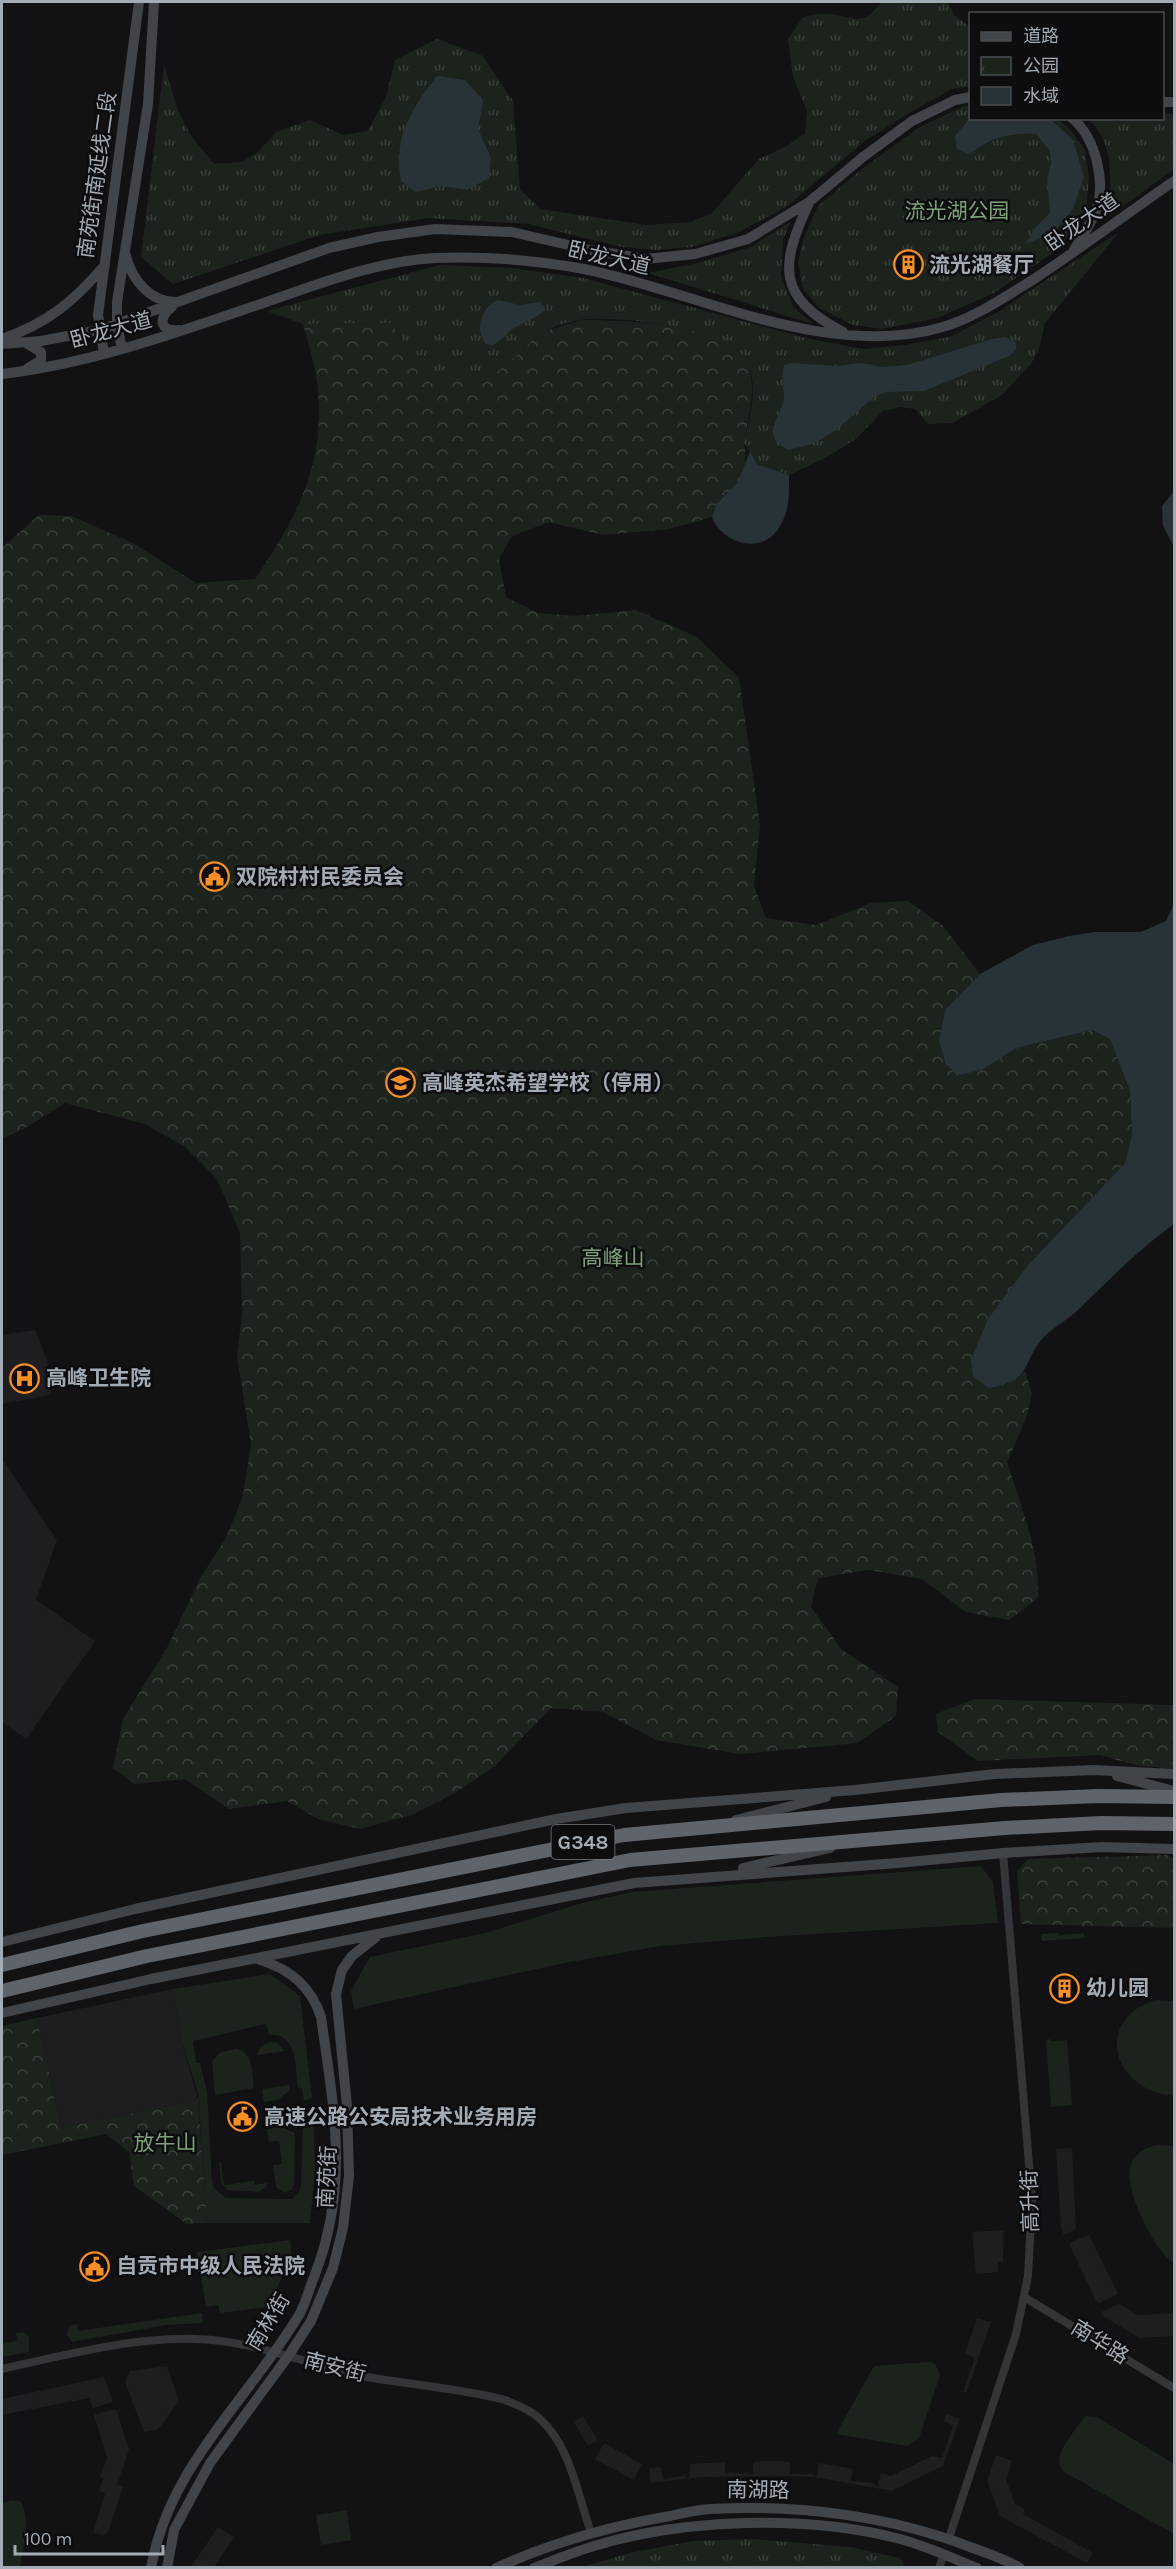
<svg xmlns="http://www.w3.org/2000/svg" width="1176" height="2569" font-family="Karla,'Noto Sans SC',sans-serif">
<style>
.built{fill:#1e1e21}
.grass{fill:#1c231c}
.forest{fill:url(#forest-crowns)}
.park{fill:url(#park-tufts)}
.water{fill:#283338}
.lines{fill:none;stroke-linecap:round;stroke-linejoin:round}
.street{stroke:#333539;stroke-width:8}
.secondary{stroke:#414449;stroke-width:10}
.highway{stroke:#5f636a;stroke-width:14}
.labels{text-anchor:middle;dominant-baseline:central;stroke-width:5;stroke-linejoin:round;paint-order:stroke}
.shield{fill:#0d0d0f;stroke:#767c83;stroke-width:1.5}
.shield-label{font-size:20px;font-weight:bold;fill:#a3abb5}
.street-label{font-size:21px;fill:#a3abb5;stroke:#0d0d0f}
.park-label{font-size:21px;fill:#7da179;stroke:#0d0d0f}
.poi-label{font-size:21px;font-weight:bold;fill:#a3abb5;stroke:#0d0d0f;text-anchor:start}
</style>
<defs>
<pattern id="forest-crowns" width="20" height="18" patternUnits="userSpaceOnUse" patternTransform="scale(1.5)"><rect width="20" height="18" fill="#1c231c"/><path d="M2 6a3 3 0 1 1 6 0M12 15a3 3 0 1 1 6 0" fill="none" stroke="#3a403b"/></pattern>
<pattern id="park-tufts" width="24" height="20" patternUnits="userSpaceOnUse" patternTransform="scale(1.5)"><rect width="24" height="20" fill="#1c231c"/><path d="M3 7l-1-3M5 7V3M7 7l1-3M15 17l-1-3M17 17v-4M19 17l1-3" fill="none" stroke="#3a403b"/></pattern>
</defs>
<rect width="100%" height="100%" fill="#121214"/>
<path class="built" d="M35,1330L47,1360L51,1395L2,1404V1335Z
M2,1458L57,1540L36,1600L95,1641L26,1739L2,1722Z
M173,1989L182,2042L198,2100L61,2128L37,2018Z
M1072,2148L1076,2229L1064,2235L1061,2228L1056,2149Z
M1004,2230L1003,2262H998V2272L976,2274L972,2232Z
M1089,2234L1118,2294L1099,2303L1096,2301L1070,2246V2243Z
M1119,2304L1138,2315L1174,2313V2336L1139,2338L1103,2316L1101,2312Z
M977,2318L991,2322L966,2393L959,2391L964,2390L975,2358L965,2353Z
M167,2366L179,2401L158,2429L144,2432L125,2382L130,2371Z
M104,2377L113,2402L93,2408L89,2398L2,2415V2399Z
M116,2409L129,2450L117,2485L123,2487L108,2532L103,2535L93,2533L105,2493L99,2491L103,2479L100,2477L107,2458L94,2415Z
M946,2414L960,2419L943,2466L892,2491L814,2477L777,2476L702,2477L650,2483L649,2468L661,2467L663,2479L686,2475V2478L690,2477V2464L725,2462V2474L730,2472L744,2474L745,2472L753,2474V2462L776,2461L790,2462V2474H813V2476H817L819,2463L853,2469L851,2481L874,2483V2485L878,2486L881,2473L891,2476L932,2456L942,2458L953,2426L944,2421Z
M583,2416L598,2440L588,2446L574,2422Z
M604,2443L642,2464L634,2480L595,2459Z
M996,2455L1012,2461L1006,2479L1015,2504L1025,2509L1023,2514L1093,2553L1087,2563L1000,2516L987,2481Z
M218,2527L234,2537L214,2567H191Z"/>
<path class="grass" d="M981,1866L993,1882L998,1923L766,1937L660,1946L564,1963L354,2009L351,1991L370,1957L485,1933L582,1903L632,1892Z
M1059,1933V1935L1084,1933L1085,1938L1042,1941L1041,1934Z
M270,1974L300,1996L312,2098L304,2101L302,2088H298C295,2068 298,2032 269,2035L266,2024L193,2041L196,2063H200L207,2092L212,2181L214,2188L226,2198L292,2199L299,2192L301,2185L303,2121L314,2119L315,2169L310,2223H207L198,2093L182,2042L173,1989Z
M1156,2000L1174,2001V2096C1110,2090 1094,2018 1156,2000Z
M1050,2039L1051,2041L1067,2040L1072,2105L1051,2107L1046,2040Z
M270,2042L277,2043L285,2051L257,2055L260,2047Z
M235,2049C254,2051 252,2073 254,2088L215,2095L212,2061L221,2052Z
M289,2085L290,2090L278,2100L264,2102L262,2089Z
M281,2127L295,2133L294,2184L292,2189L285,2193L276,2187L273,2165L282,2164L279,2141L269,2142L267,2129Z
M1156,2145L1174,2146V2263C1154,2252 1125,2191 1130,2168C1133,2155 1144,2148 1156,2145Z
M219,2163H221L224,2185L254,2181L255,2185L267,2183L266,2187L258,2192L227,2190L221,2183Z
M290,2240L292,2258L267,2307L220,2313L218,2305L206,2307L197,2252Z
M202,2313L203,2323L166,2325L72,2342L67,2335L69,2326L77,2324L78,2331Z
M23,2332L29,2337V2352L2,2357V2343L17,2341L16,2333Z
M929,2362L935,2364L940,2375L919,2438L908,2446L836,2434L874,2366Z
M1086,2416L1097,2417L1174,2464V2534L1064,2472C1050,2457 1073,2434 1082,2420Z
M12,2500L20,2501C32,2519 23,2547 20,2567H2V2503Z
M347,2510L351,2540L321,2545L316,2515Z"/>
<path class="forest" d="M580,320C616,320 735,322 748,363C757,394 748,411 745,440C744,449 747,458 744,468C740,487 720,497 712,517L669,529L603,535L549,522L512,536L499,559L506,597L538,613L575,616L636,610L697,637L739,678L760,825L754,886L766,918L816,925L871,903L908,901L943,926L980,974L945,1010L939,1041L946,1065L959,1075L982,1070L1016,1048L1092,1030L1110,1039L1130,1091L1132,1135L1125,1163L1029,1264L1007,1384L1025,1371L1032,1394L1027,1416L1007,1462C1021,1506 1040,1551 1038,1598L1009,1620L966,1612L922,1579L869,1570L818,1578L811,1607L842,1650L898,1687L896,1716L857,1743L740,1754L656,1740L603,1712L551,1708L495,1766L455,1793L412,1815L360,1829L318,1819L287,1801L229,1809L185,1779L134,1784L113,1768L123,1719L168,1646L199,1580L226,1538L243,1496L251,1444L237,1357L242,1314L240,1233L217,1179L185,1147L145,1124L65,1103L27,1127L2,1139V548L39,515L71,516L133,543L196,583L255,579C298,516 327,462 317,382C315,363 308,343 303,324L391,323L415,357L543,332Z
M975,1699L1174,1705V1769L1135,1765L1100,1755L978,1761L938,1732L936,1714Z
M1167,1855L1174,1858V1928L1021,1924L1017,1871L1028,1859Z
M37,2018L61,2128L198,2100L207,2223L187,2224L134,2186L129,2152L106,2134L2,2155V2026Z"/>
<path class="park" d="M881,2H948L954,15L970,27V86L952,89L909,113L865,141L786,207L737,233L692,247L656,250L622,247L528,224L428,218L320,235L173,284L141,257L164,65L178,111L191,136L214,164L242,162L257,153L276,132L310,120L343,135L368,131L386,97L395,60L437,39L483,56L513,101L520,190L541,209L646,225L691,222L712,213L759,159L787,146L805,133L807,111L793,77L788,39L803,17C810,16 819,13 827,14C852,15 862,30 881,2Z
M970,105V118L1057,119L1070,129L1085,150L1089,178L1086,212L1058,249L994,293L937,318L882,329L853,325L819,308L803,289L798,263L803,240L818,206L862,169L918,128L962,107Z
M1163,113L1174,114V169L1104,220C1112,186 1117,146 1088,119L1162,118Z
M791,221L783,239L781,276L794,308L813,324L648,273L698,263L751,247Z
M1119,232L1045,323L1040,346L1031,364L1002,395L952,423L928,424L915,409L900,407L883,411L856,439L827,457L789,475L757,464L744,442C750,417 759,386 747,361C732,328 612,314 579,320C568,322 550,327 541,334C526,345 500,375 483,379C471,382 455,380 442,380L415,357L391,323L303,324L266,311L440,265L511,268L583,278L802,337L862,349L905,345L950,337L998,312Z
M752,2539L850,2547L900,2558L905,2567H583L629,2553L693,2541Z"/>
<path class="water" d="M437,76L465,80L483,100L478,129L491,158L489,178L467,190L443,186L415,192L401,181C393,138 411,109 437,76Z
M970,118L1050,119L1073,140L1084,177L1073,209L1053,233L1025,244L1035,228L1050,213L1047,179L1052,160L1049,150L1036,134C1006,133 993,137 969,154L957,149L955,136Z
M498,300L520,305L540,302L545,309L539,315L512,329L502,339L493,345L486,344C474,329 481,307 498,300Z
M1005,337L1016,343V350L1009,356L924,391L886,392L874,397L836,430L813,444L788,450C781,445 774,442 773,433C772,422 783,410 784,398C784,386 781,376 784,365L792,363L837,366L861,363L883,367L907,365L992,339Z
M750,451L757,464L789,475C789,494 790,511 779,528C761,556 722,543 712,517L717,504L738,482Z
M1174,491V547L1163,526L1162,506Z
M1174,904V1224C1139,1249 1110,1279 1079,1309C1068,1320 1053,1327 1043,1338C1020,1365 1034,1379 989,1388L973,1377L971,1360L988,1319L1029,1264L1125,1163L1132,1135L1130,1091L1110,1039L1092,1030L1016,1048L982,1070L959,1075L946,1065L939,1041L945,1010L980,974L1033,945L1069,936L1095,932H1141L1166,921Z"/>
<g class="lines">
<path class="street" d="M1024,2297L1174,2388
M2,2369C61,2356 133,2337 194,2339C252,2340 306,2364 362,2376C410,2385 459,2388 505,2400C517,2405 529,2409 539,2418C570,2445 578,2495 591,2533
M949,2538L1016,2334L1028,2276L1032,2200L1003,1853
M939,2568L944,2554"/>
<path class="secondary" d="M1162,102H1174
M1072,118C1096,138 1107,184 1095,213C1090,226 1081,238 1074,250
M809,203C780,265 776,297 843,332
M126,256C132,280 150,302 176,302
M172,307C158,317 159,332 179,330
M2,339C48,323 73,302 105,265
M26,343L41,352V360L27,369
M2,344L41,341L99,330L329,248L378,237L435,229L512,232L590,250L645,259L695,254L748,239L809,202L863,157L912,121L955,100L970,97
M122,349L117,325V302L148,104L154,2
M104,354L98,315L139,2
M2,374C95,363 184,330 272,300C324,282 379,261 435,258C484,256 535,260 584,269C698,292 826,361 943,327C974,318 1003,298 1031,281C1080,249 1126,214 1174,181
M1117,1776L1174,1791
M736,1820L826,1797
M743,1868L830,1848
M2,1942L135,1909L556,1819L626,1808L855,1790L995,1774L1094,1770L1174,1774
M2,2013L151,1979L634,1883L898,1863L1003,1853L1102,1847L1174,1849
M151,2568C169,2466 248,2400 299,2315C306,2303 309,2289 314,2277C350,2186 334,2110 321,2017C311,1986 290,1969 260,1960
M167,2568L174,2530L210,2463L289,2355L311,2321L333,2268L343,2228L349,2176L347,2106L336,1994L342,1970L352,1956L376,1937
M496,2568C551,2543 610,2526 670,2516C683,2513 697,2510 710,2509C799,2504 891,2516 973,2548C989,2554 1005,2559 1020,2568
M534,2568C554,2560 574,2552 594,2546C685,2518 808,2515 900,2539C926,2546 952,2558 977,2568"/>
<path class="highway" d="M2,1965L143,1931L624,1835L1001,1800L1098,1796L1174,1797
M2,1991L147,1956L630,1860L1005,1828L1101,1823L1174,1824"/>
</g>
<defs>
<symbol id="building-ring" viewBox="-11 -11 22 22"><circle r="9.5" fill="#0d0d0f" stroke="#f78f26" stroke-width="1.5"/><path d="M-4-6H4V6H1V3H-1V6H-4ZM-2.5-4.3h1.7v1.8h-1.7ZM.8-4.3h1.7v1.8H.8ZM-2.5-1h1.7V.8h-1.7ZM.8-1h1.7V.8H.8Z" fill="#f78f26"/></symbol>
<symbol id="civic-ring" viewBox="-11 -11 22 22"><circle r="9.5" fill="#0d0d0f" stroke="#f78f26" stroke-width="1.5"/><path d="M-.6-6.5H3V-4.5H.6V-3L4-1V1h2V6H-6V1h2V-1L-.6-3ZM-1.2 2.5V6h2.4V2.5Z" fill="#f78f26"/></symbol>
<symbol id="school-ring" viewBox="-11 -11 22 22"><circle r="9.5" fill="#0d0d0f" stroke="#f78f26" stroke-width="1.5"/><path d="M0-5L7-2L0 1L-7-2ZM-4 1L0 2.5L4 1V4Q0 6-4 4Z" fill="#f78f26"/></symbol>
<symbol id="hospital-ring" viewBox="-11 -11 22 22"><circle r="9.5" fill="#0d0d0f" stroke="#f78f26" stroke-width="1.5"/><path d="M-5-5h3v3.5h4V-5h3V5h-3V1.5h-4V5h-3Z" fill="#f78f26"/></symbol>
</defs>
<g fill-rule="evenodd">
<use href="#building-ring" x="892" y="248" width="33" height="33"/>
<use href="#civic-ring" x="198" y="860" width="33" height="33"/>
<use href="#school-ring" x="384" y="1066" width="33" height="33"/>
<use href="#hospital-ring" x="8" y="1362" width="33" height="33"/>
<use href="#building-ring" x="1048" y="1972" width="33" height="33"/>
<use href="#civic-ring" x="226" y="2100" width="33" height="33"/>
<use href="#civic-ring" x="78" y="2250" width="33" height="33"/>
</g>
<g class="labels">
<rect class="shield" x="551.5" y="1825" width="63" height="34" rx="4.5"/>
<g class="shield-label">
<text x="583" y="1842">G348</text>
</g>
<g class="street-label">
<text transform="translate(97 175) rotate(-82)">南苑街南延线二段</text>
<text transform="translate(1082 222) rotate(-35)">卧龙大道</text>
<text transform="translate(609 258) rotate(13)">卧龙大道</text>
<text transform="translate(111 330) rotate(-15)">卧龙大道</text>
<text transform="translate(327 2177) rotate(-87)">南苑街</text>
<text transform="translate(1030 2201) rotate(-92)">高升街</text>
<text transform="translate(268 2322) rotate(-59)">南林街</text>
<text transform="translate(1100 2342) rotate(32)">南华路</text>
<text transform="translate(335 2367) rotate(14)">南安街</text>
<text transform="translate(758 2490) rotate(1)">南湖路</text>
</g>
<g class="park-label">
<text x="957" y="211">流光湖公园</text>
<text x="613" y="1258">高峰山</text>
<text x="165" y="2143">放牛山</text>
</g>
<g class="poi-label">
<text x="929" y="265">流光湖餐厅</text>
<text x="236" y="877">双院村村民委员会</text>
<text x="422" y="1083">高峰英杰希望学校（停用）</text>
<text x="46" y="1378">高峰卫生院</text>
<text x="1086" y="1988">幼儿园</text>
<text x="264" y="2117">高速公路公安局技术业务用房</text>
<text x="116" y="2266">自贡市中级人民法院</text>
</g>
</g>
<rect width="1176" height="2569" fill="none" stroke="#a3abb5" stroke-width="6"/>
<rect x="969" y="12" width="195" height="108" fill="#0d0d0f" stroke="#494c51" stroke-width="1.5"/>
<rect x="981" y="32" width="30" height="9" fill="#414449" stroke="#494c51" stroke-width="1.5"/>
<text x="1023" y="42" font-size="18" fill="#a3abb5">道路</text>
<rect x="981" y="57" width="30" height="18" fill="url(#park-tufts)" stroke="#494c51" stroke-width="1.5"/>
<text x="1023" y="72" font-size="18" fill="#a3abb5">公园</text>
<rect x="981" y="87" width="30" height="18" fill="#283338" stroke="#494c51" stroke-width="1.5"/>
<text x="1023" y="102" font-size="18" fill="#a3abb5">水域</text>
<path d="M15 2545v9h148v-9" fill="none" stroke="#a3abb5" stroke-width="3"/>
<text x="24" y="2545" font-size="18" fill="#a3abb5" stroke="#0d0d0f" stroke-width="4.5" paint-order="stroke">100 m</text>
</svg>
